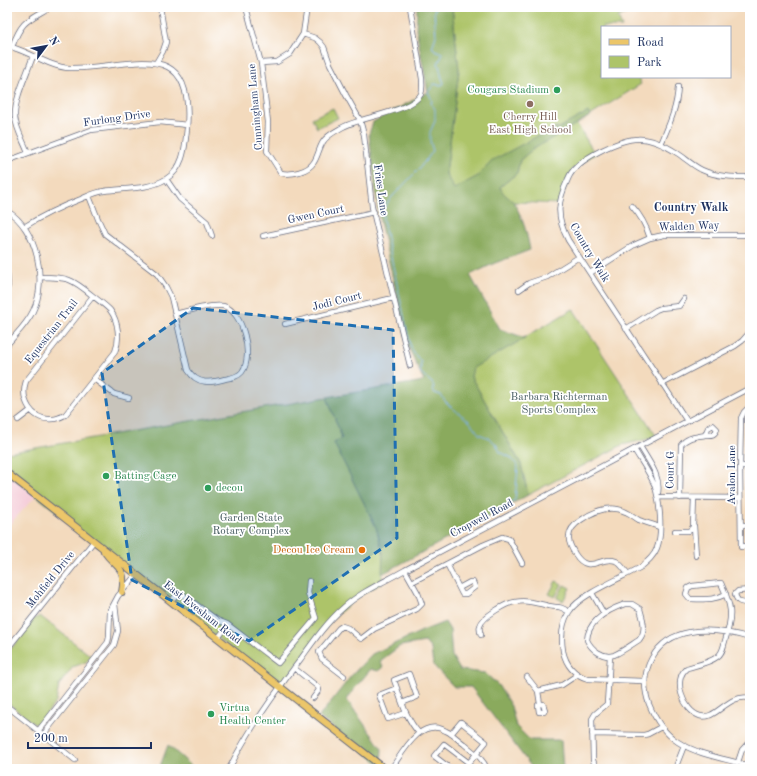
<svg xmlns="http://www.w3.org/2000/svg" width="757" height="776" font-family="'Old Standard TT',serif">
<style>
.built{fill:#f5cfda}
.green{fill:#adc469;stroke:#647a64}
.forest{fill:#8aaa5d;stroke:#526c5e}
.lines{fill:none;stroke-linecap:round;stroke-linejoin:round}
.stream{stroke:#7cb1ea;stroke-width:1}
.minor-casing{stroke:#676b7f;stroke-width:6}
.major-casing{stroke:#676b7f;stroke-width:8}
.minor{stroke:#fff;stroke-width:4.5}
.major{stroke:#ecc669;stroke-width:6}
.marked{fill:#1f6fb2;fill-opacity:0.2;stroke:#1f6fb2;stroke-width:3;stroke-dasharray:8 5;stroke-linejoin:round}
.leisure-dot{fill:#2e9e5b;stroke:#fff;stroke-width:1.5}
.education-dot{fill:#8d6e63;stroke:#fff;stroke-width:1.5}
.food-dot{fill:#e8710a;stroke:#fff;stroke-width:1.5}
.labels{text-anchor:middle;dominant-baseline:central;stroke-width:3.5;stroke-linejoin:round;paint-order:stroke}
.leisure-label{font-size:11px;fill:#27864d;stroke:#fff;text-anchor:start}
.street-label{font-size:11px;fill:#1b2f5e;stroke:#fff}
.education-label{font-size:11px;fill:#785e54;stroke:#fff}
.park-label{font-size:11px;fill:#475c61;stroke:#fff}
.food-label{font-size:11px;fill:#c56008;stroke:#fff;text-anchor:end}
.neighbourhood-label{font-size:12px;font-weight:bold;fill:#1b2f5e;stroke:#fff}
</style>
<rect width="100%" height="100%" fill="#fff"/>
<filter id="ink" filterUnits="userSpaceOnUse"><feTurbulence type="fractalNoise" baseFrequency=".025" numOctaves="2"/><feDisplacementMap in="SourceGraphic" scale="8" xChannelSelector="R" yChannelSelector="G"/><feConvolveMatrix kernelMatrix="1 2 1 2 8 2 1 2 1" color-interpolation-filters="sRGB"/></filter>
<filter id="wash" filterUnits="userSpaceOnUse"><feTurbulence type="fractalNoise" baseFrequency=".012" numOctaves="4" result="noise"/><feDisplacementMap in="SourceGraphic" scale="16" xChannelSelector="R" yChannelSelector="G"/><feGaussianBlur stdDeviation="0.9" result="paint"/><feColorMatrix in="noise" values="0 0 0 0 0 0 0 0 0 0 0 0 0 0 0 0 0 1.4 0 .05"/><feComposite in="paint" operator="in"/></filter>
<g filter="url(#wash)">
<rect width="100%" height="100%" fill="#f3dabd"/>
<path class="built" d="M7,473L36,496L7,527Z"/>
<path class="green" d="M452,7H626L627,10L626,14L618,17L622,27H602V77H638L641,84L577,124L595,154L573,169L559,204L513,202L503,194L500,187L517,173L520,160L530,151L454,190L446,174L459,70Z
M333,108L338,118L317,128L312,118Z
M573,309L657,437L622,445L528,495L521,464L471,377L472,368Z
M327,397L342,438L334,443L376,527L383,553L382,583L361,595L334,617L280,687L7,473V453Z
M556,581L562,584L555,597L549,594Z
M564,585L570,588L563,601L557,598Z
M40,616L91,656L86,662L73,667L59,685L56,702L39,723L34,724L7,702V654L34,619Z"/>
<path class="forest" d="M417,7H452L459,70L446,174L454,189L478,176L493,160L551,129L559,128L588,112L590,116L532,150L520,160L517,173L500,187C504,197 509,196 514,203C523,218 527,233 530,250L495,263L470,275L500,329L525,338L473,368L471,377L521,464L528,495L382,574L383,553L376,527L334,443L342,438L327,397L424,381L408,346L379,217L369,134L373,122L428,92L416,29Z
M445,622L450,630L452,656L460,670L485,673L498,685L511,706L516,726L530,740H561L563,769H533L471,687H454L433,665L431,649L425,642L400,646L380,661L383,667L378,671L371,669L354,689L347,700L382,749L381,765L319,717L351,676L372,654L422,631Z
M168,745L195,769H159Z"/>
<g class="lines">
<path class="stream" d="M436,7L434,11L436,36L432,47L435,50L442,53V56L438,63C441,70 440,75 444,83L442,85L434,84L428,92L432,100L431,103L435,109V121L430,132V141L433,151L418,170L390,199L383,209V220L410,344L413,352L421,362L420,372L433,384L434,392L435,393L441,395L445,401L450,406L469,421L479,434L489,438L496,444L500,452L510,457L518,466L515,500L503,506L498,512L491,515L477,526L478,529"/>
</g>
</g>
<g filter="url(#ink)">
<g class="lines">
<defs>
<path id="minor" d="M246,7L261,63L268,122L267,151L281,173C291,175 308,172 314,162C318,156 319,148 323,142C327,135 336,131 343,127C361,117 413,111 421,94C423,89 422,84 422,79L410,7
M303,34L315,38L320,42L324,47L330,64L346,95L360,120L364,135L372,207L410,366
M7,46C28,50 48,67 70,68C127,70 195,32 187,128C185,147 184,168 166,179C148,190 124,188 104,191C96,192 88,196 81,199C60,207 43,215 24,227
M12,47C22,20 27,21 50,7
M156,63L163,51L166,42L160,7
M261,63L277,62L290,54L303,34L307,7
M661,144C669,125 677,108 678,87
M28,153C24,142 16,129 15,117C14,99 27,74 33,56
M7,161L91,130L160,122L187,125
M166,179L180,199L207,222L212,236
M89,196L98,219L105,234L157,274L166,287L171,297L188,370C197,385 211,383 225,379C231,378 238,377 242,372C254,357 243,310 223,306C212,304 186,311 175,314
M632,206C641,216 646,225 650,238
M7,211C37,228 48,281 33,311C27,324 16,334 7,345
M263,236L374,212
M7,272L8,285L7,289
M590,273L634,245L650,238L664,235H750
M40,277C68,277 71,278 93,296
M519,290L529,283L547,277L579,257
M93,296C98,300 105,305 110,310C119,322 120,339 115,352L65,415C61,417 57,419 53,419C31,421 20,399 26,381Z
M285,324L393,298
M626,329L656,310L661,308L679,306L684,299
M94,379L114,394L129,398
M662,384L735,346L742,341L750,332
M750,406L744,412L741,418L740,466L741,547L750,545
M18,420L31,410
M687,421L568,240C556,217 557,202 568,179C573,166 588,157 600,151C630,136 646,133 677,153C685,158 693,166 702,170C717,177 734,177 750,177
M713,425L717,429C715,436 710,435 705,435L708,428Z
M640,446C648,461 661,475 658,493
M634,449C641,461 649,472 654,484C660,500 663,532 657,548C654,556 648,561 641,567C622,578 580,594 569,612C562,623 561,638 563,651C566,665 575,675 588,679L644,681
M740,466H750
M658,497L740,498
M680,498L681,445C687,437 695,437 705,435
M741,525H750
M694,526L696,556
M675,531H689L693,527L694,498
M447,564L459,588
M628,574C624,569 621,564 616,561C601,555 589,576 575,554C572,549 568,542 569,537C569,529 575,524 581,520C594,511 610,504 626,512C631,514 635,518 639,520C646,523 653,524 659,527
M412,582L483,545L502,537L509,539L522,563
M470,582H473L475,587L466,594H462L459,588Z
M750,590L738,591L735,594C737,603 742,603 750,603
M592,593L604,614
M726,594C713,601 704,599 690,599L686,594L688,588L692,586L721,583C732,607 733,615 725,641C723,647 723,653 717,657C709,663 697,665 687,668C672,679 683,711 700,716C716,721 728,693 750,698
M171,602L175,597L182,594L217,620L227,624L278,663L316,618L308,593L309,581
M625,604H632L640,609C643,619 647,631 639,640C631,645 623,651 614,655C603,659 591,649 587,640C588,620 608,610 625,604Z
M481,635C480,632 479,628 480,626C482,617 506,603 515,602C527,600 537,603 549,606C558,608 559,605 569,612
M218,638L228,625
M750,638C730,632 710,628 690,632C655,638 637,671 649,704C655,719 664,733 678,742C698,755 727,759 750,766
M7,649L94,541
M294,668L318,687L319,690L313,698
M344,676L322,659L319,652L339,628L342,626L348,628L361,639L374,629L417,609L422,604L418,593L405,570
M527,677L538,691
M397,688L379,695L388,719L406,713
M538,691L562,685L577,675
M538,691L540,704L538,705L539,712H544L545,710L543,704H540
M402,703L417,697L409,674L394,680C401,699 405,717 419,733
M7,706L75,760
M38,731L108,642L109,637L110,611L118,596L137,574
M451,734L461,722L486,742L464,769
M592,734L644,735L648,734L661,727
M43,735L114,645L118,631L115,604
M738,762L742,750L750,741
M229,769C248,730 274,694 300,660C313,642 326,623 343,608C360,592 384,582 405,570L750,388
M391,769C403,752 421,716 446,731C453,734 458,740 464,744C473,752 483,758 487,769
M451,769L434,756L444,744L469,763
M596,769L593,760L592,719L595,714L607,704L610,656
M675,769L684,746"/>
<path id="major" d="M7,473L385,769
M104,551C116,569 127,565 122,592"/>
</defs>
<use href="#minor" class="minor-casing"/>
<use href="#major" class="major-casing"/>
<use href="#minor" class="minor"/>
<use href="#major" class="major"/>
</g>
</g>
<path class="marked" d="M193,308L393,330L397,538L249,641L132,580L102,373Z"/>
<g class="leisure-dot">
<circle cx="557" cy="90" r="4"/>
<circle cx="106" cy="476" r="4"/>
<circle cx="208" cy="488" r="4"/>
<circle cx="211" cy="714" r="4"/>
</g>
<circle class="education-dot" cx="530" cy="104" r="4"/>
<circle class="food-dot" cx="362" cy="550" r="4"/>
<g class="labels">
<g class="leisure-label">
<text x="549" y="90" text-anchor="end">Cougars Stadium</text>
<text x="114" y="476">Batting Cage</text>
<text x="216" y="488">decou</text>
<text x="219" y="708">Virtua<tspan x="219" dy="13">Health Center</tspan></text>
</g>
<g class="street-label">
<text transform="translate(256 107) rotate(-95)">Cunningham Lane</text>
<text transform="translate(117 119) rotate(-8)">Furlong Drive</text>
<text transform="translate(380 190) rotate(82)">Fries Lane</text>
<text transform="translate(316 215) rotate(-12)">Gwen Court</text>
<text transform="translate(689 227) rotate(-2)">Walden Way</text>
<text transform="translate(589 253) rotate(59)">Country Walk</text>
<text transform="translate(337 302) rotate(-14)">Jodi Court</text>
<text transform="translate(52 332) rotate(-52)">Equestrian Trail</text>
<text transform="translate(671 470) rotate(-89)">Court G</text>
<text transform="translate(732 475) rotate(-90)">Avalon Lane</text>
<text transform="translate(482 519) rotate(-28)">Cropwell Road</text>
<text transform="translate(51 580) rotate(-51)">Mohfield Drive</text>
<text transform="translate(202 613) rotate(38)">East Evesham Road</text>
</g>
<g class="education-label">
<text x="530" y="117">Cherry Hill<tspan x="530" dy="13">East High School</tspan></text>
</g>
<g class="park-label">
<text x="559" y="397">Barbara Richterman<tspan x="559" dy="13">Sports Complex</tspan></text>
<text x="251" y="518">Garden State<tspan x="251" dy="13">Rotary Complex</tspan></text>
</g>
<g class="food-label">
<text x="354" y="550">Decou Ice Cream</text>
</g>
<g class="neighbourhood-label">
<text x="691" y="208">Country Walk</text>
</g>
</g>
<rect width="757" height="776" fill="none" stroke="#fff" stroke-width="24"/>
<rect x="601" y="26" width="130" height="52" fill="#ffffff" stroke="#a4acbf"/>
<rect x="609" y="39" width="20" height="6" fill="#ecc669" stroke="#a4acbf"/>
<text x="637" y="46" font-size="12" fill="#1b2f5e">Road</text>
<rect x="609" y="56" width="20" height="12" fill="#adc469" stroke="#a4acbf"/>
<text x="637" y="66" font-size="12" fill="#1b2f5e">Park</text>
<g transform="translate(46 46) rotate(58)" stroke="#ffffff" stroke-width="3" paint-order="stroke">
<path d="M0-3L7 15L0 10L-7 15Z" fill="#1b2f5e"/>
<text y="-6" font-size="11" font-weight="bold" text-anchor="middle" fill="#1b2f5e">N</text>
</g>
<path d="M28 742v6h123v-6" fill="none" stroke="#1b2f5e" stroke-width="2"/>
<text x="34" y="742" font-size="12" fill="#1b2f5e" stroke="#ffffff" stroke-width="3" paint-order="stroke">200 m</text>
</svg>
